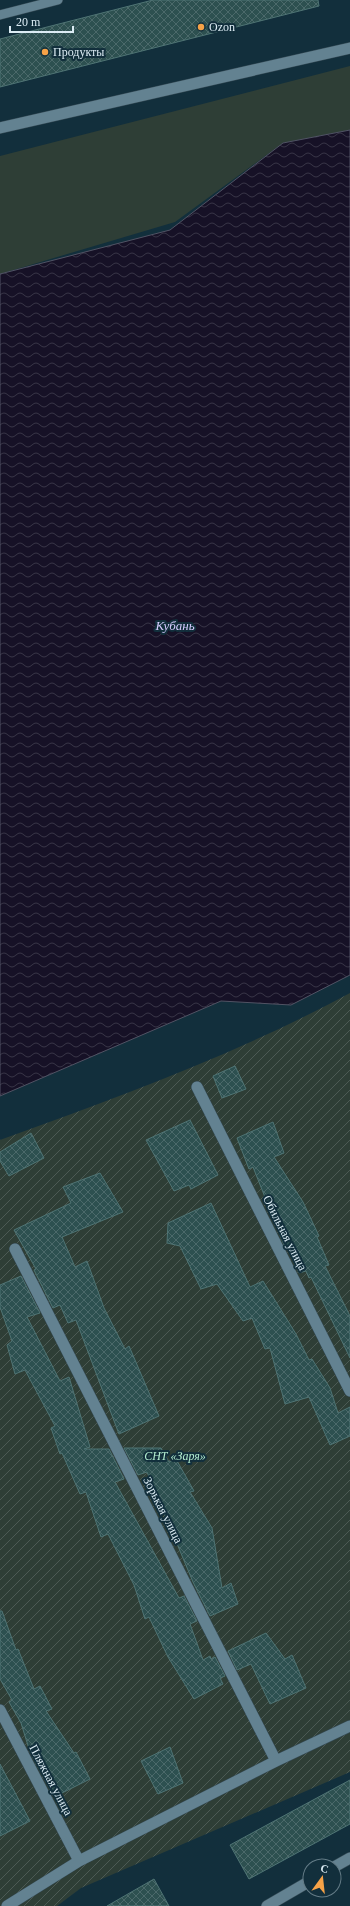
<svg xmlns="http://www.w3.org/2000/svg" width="350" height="1906" font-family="'Times New Roman',serif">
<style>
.grass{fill:#2e3e36}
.garden{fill:url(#garden-furrows)}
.water{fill:url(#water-waves);stroke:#515364}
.building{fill:url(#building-cross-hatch);stroke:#4f7474}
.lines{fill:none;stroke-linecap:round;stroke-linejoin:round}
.service-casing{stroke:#354a55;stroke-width:10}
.minor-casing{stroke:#354a55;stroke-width:12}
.service{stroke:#638291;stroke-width:9}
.minor{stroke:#638291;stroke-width:11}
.poi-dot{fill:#f6a247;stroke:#122f3c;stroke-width:1.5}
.labels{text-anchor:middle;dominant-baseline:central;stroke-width:4;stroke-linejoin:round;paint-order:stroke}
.poi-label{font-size:12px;fill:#dcecf4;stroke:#122f3c;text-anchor:start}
.street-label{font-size:12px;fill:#dcecf4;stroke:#122f3c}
.park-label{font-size:12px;font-style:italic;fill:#b4eed1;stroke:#122f3c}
.water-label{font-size:13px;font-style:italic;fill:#d5cbfe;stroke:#122f3c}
</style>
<defs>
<pattern id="garden-furrows" width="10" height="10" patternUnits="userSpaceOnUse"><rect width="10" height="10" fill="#2e3e36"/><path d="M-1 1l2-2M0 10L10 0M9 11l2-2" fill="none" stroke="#4c5a54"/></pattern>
<pattern id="water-waves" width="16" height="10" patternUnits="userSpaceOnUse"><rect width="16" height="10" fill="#161126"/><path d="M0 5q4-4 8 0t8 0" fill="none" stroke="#373446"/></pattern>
<pattern id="building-cross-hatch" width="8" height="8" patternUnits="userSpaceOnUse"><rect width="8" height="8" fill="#2d5050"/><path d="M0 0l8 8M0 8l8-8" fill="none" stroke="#4b696a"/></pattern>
</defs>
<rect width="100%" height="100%" fill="#122f3c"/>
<path class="grass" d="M350,66V130L283,143L175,222L0,274V156Z"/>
<path class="garden" d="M350,993V1772L81,1888L57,1906H0V1140C119,1097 239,1053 350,993Z"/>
<path class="water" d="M350,130V975L291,1005L221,1001L0,1096V274L170,230L283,143Z"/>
<path class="building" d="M153,0H318L319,6L0,87V39Z
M235,1066L246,1089L222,1098L213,1076Z
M190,1120L218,1175L191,1189L189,1185L174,1191L146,1140Z
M273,1122L284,1153L274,1157L303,1202L319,1236L317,1237L329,1265L325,1266L350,1316V1358L311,1277L309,1278L306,1271L299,1273L288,1248H286L284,1245L253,1167L249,1169L237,1138Z
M31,1133L44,1158L9,1176L0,1161V1152Z
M100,1173L123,1212L62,1237L75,1267L87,1261L104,1308L125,1349L129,1346L159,1416L119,1434L76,1320L68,1323L60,1305L53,1308L34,1270L36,1269L14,1230L71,1203L63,1187Z
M211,1203L250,1287L263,1281L296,1334L309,1360L312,1359L330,1388L338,1413L350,1407V1436L330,1445L309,1397L285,1404L270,1348L265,1349L252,1318L243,1321L217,1284L201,1289L180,1246L167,1243L168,1223Z
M21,1276L40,1313L27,1317L60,1381L69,1377L90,1447L84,1449H109L124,1479L115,1482L179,1598L184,1596L197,1621L190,1624L203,1660L210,1656L211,1659L215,1657L225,1676L220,1678L223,1684L194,1699L168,1657L149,1617L145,1619L134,1585L108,1534L101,1537L86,1492L80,1494L62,1453L60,1454L51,1428L55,1426L25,1370L15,1374L7,1345L12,1341L0,1307V1285Z
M124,1448H161L169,1462L176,1459L194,1491L190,1492L212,1528L222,1588L231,1583L238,1604L210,1616L193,1582L147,1472L138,1475Z
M0,1611H2L16,1650L18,1649L34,1689L40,1686L52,1709L46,1711L74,1753L76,1752L90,1779L54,1797L30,1752L21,1723L9,1702L12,1700L0,1679Z
M266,1633L285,1659L292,1655L306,1688L270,1704L251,1664L237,1670L228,1651Z
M170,1747L183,1783L158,1794L141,1761Z
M0,1764L30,1821L0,1836Z
M350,1780V1824L249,1879L230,1845Z
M154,1879L169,1906H107Z"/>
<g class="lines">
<defs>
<path id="service" d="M0,15L58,0"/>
<path id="minor" d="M0,128L350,48
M197,1087L350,1391
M15,1249L276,1761
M0,1710L79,1861
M334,1867L350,1858
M7,1906L79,1861L276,1761L350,1726
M267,1906L310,1881"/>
</defs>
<use href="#service" class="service-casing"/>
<use href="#minor" class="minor-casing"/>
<use href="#service" class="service"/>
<use href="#minor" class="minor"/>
</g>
<g class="poi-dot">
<circle cx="201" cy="27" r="4"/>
<circle cx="45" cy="52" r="4"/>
</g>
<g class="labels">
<g class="poi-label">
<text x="209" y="27">Ozon</text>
<text x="53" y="52">Продукты</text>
</g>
<g class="street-label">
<text transform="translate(285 1233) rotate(63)">Обильная улица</text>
<text transform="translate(163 1510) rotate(63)">Зорькая улица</text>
<text transform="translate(51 1780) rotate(62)">Пляжная улица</text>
</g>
<g class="park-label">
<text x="175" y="1456">СНТ «Заря»</text>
</g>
<g class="water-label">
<text x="175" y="625">Кубань</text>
</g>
</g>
<g transform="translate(322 1878) rotate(15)"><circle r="19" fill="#122f3c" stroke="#637b86"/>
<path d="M0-3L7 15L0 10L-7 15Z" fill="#f6a247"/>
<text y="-6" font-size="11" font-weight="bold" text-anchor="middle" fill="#dcecf4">С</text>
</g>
<path d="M10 26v6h63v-6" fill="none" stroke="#dcecf4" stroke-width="2"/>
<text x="16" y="26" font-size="12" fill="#dcecf4" stroke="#122f3c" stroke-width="3" paint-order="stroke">20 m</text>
</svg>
